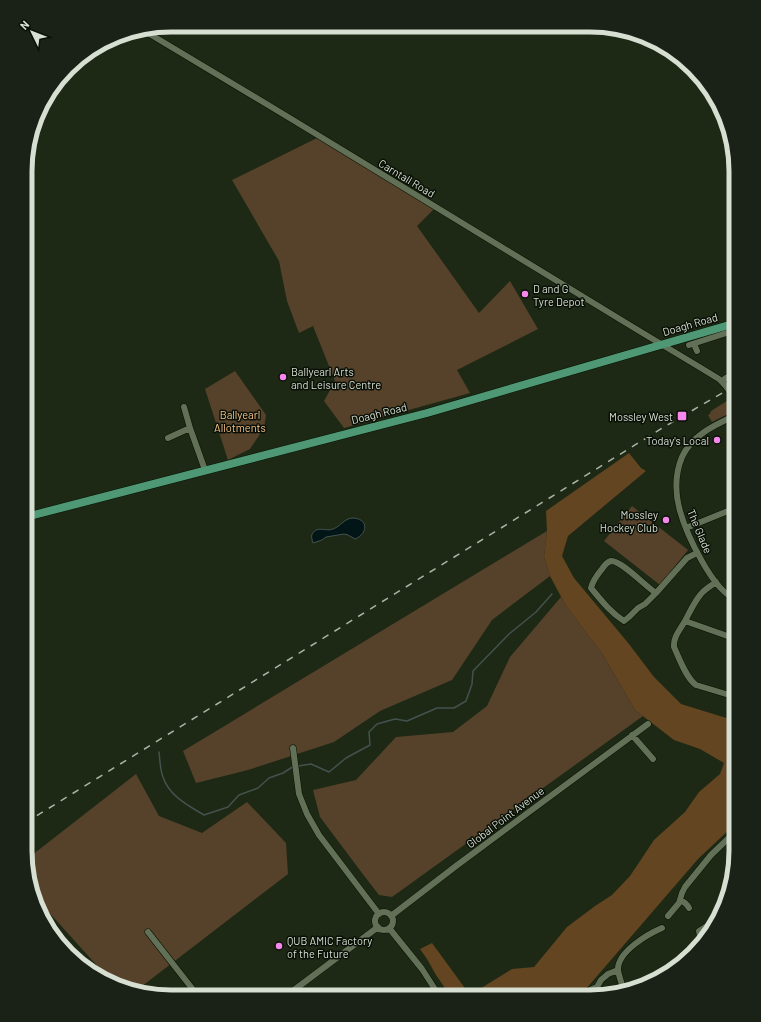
<svg xmlns="http://www.w3.org/2000/svg" width="761" height="1022" font-family="Barlow,sans-serif">
<style>
.green{fill:#56422b}
.forest{fill:#634521}
.water{fill:#031617;stroke:#43524f}
.lines{fill:none;stroke-linecap:round;stroke-linejoin:round}
.stream{stroke:#43524f;stroke-width:1.5}
.minor-casing{stroke:#071201;stroke-width:7}
.major-casing{stroke:#071201;stroke-width:9}
.minor{stroke:#617057;stroke-width:6}
.major{stroke:#4f9876;stroke-width:8}
.rail{stroke:#aab3a4;stroke-width:1.5;stroke-dasharray:7 7;stroke-linecap:butt}
.minor-bridge-casing{stroke:#071201;stroke-width:7;stroke-linecap:butt}
.minor-bridge{stroke:#617057;stroke-width:6}
.poi-dot{fill:#f688ed;stroke:#0a1007;stroke-width:1.5}
.labels{text-anchor:middle;dominant-baseline:central;stroke-width:3;stroke-linejoin:round;paint-order:stroke}
.street-label{font-size:11px;fill:#d7dfd2;stroke:#0a1007}
.poi-label{font-size:11px;fill:#d7dfd2;stroke:#0a1007;text-anchor:start}
.park-label{font-size:11px;fill:#f7c188;stroke:#0a1007}
.rim{fill:none;stroke:#d7dfd2;stroke-width:5}
</style>
<rect width="100%" height="100%" fill="#1d2914"/>
<path class="green" d="M317,138L434,209L417,226L479,313L510,281L538,329L457,370L470,393L344,428L324,401L335,381L313,326L299,333L287,301L279,261L232,180Z
M235,371L266,415L264,428L250,449L228,460L205,389Z
M730,399L735,409L734,411L712,422L708,415L710,414L711,411Z
M632,506L688,550L660,585L604,541Z
M547,531L544,557L550,576L492,620L452,680L380,711L334,742L248,770L196,783L183,751Z
M561,597L566,606L603,655L635,710L643,716L392,897L379,895L362,873L320,817L313,790L356,780L396,737L453,732L487,706L510,657Z
M136,774L159,816L202,833L247,802L286,843L288,874L137,990L110,980L36,898L27,859Z"/>
<path class="forest" d="M629,453L641,468L646,471L568,536L562,556L574,578L629,644L654,677L681,704L736,721V824L732,827L698,859L579,997H451L436,975L427,959L420,949L432,943L470,995L512,969L534,967L567,927L595,906L612,895L630,876L654,840L685,812L699,792L720,774L724,763L700,749L674,740L635,710L603,655L566,606L550,576L544,557L547,531L546,511Z"/>
<path class="water" d="M352,518C369,518 368,534 355,539L348,535L344,534L326,537L322,540L313,543C312,539 311,537 312,534C317,525 326,532 333,529C341,526 344,519 352,518Z"/>
<g class="lines">
<path class="stream" d="M159,752C160,760 160,770 163,777C169,796 189,806 204,815L228,807L239,795L258,788L269,778L283,773L294,766
M298,766L311,764L329,772L346,758L370,745L369,732L377,724L395,719L407,721L437,708H454L466,701L472,684L473,671L509,634L536,612L552,594"/>
<defs>
<path id="minor" d="M143,30L293,120L636,329L701,368L719,379L724,384
M694,344L697,351
M689,345L736,330
M722,381L726,378L736,373
M184,407L190,428L205,470
M168,438L190,428
M686,528L728,511
M716,582C711,586 705,589 701,594C694,602 690,612 685,621C680,630 673,637 674,647C679,658 686,678 696,685L736,697
M656,593C646,587 621,560 611,561C607,562 604,566 602,569C597,575 593,580 591,588C601,600 610,612 624,621L629,617L638,608L645,604L656,593L687,558L697,553
M736,599C713,592 686,533 680,511C675,493 675,474 682,457C692,435 715,425 736,415
M685,621L736,639
M734,654L736,655
M632,735L653,759
M293,748L299,794L307,814L319,835L379,914
M680,900C685,902 687,904 689,908
M375 921a9 9 0 1 1 18 0a9 9 0 1 1-18 0Z
M391,916L456,866L648,724
M668,916L679,903L682,893L685,887L711,855L736,831
M389,928L422,969L440,997
M148,932L198,996
M701,941L699,931L707,926L714,924
M623,989C622,983 619,977 618,970C617,952 648,934 662,928
M590,990L597,987L601,980L608,974L618,970
M286,996L378,927"/>
<path id="major" d="M26,517L427,413L736,323"/>
</defs>
<use href="#minor" class="minor-casing"/>
<use href="#major" class="major-casing"/>
<use href="#minor" class="minor"/>
<use href="#major" class="major"/>
<path class="rail" d="M25,823L664,427L736,385"/>
<defs>
<path id="minor-bridge" d="M724,384L735,398"/>
</defs>
<use href="#minor-bridge" class="minor-bridge-casing"/>
<use href="#minor-bridge" class="minor-bridge"/>
</g>
<g class="poi-dot">
<circle cx="525" cy="294" r="4"/>
<circle cx="283" cy="377" r="4"/>
<rect x="677" y="411" width="10" height="10" rx="2"/>
<circle cx="717" cy="440" r="4"/>
<circle cx="666" cy="520" r="4"/>
<circle cx="279" cy="946" r="4"/>
</g>
<g class="labels">
<g class="street-label">
<text transform="translate(407 178) rotate(31)">Carntall Road</text>
<text transform="translate(690 324) rotate(-16)">Doagh Road</text>
<text transform="translate(379 413) rotate(-14)">Doagh Road</text>
<text transform="translate(700 531) rotate(67)">The Glade</text>
<text transform="translate(505 817) rotate(-37)">Global Point Avenue</text>
</g>
<g class="poi-label">
<text x="533" y="288">D and G<tspan x="533" dy="13">Tyre Depot</tspan></text>
<text x="291" y="371">Ballyearl Arts<tspan x="291" dy="13">and Leisure Centre</tspan></text>
<text x="673" y="416" text-anchor="end">Mossley West</text>
<text x="709" y="440" text-anchor="end">Today's Local</text>
<text x="658" y="514" text-anchor="end">Mossley<tspan x="658" dy="13">Hockey Club</tspan></text>
<text x="287" y="940">QUB AMIC Factory<tspan x="287" dy="13">of the Future</tspan></text>
</g>
<g class="park-label">
<text x="240" y="414">Ballyearl<tspan x="240" dy="13">Allotments</tspan></text>
</g>
</g>
<path d="M0 0H761V1022H0ZM171 32H590A139 139 0 0 1 729 171V851A139 139 0 0 1 590 990H171A139 139 0 0 1 32 851V171A139 139 0 0 1 171 32Z" fill="#1a2117" fill-rule="evenodd"/>
<path class="rim" d="M171 32H590A139 139 0 0 1 729 171V851A139 139 0 0 1 590 990H171A139 139 0 0 1 32 851V171A139 139 0 0 1 171 32Z"/>
<g transform="translate(32 32) rotate(313)" stroke="#0a1007" stroke-width="3" paint-order="stroke">
<path d="M0-3L7 15L0 10L-7 15Z" fill="#d7dfd2"/>
<text y="-6" font-size="11" font-weight="bold" text-anchor="middle" fill="#d7dfd2">N</text>
</g>
</svg>
